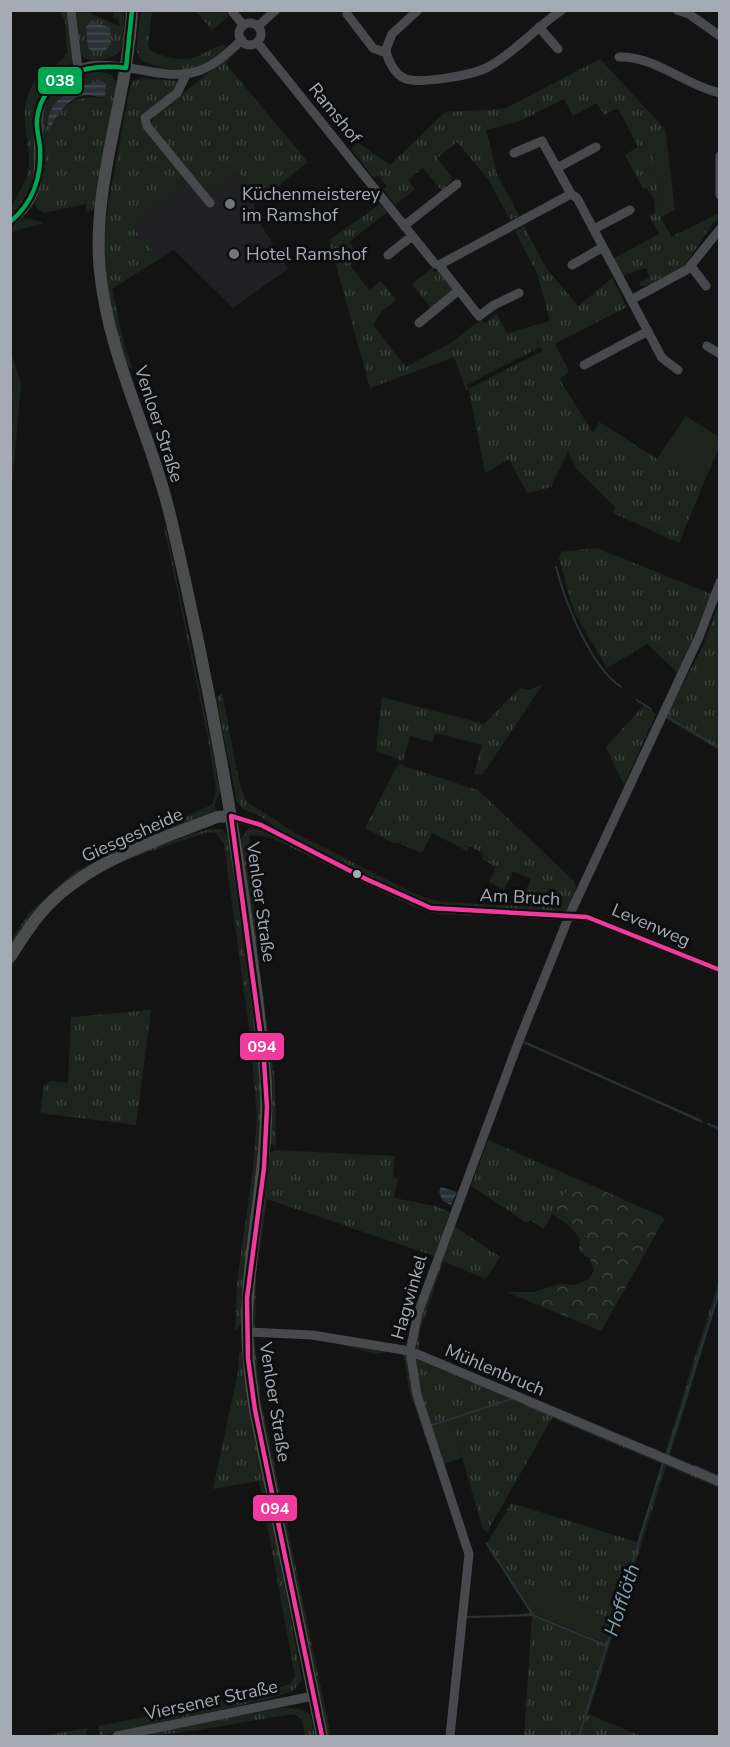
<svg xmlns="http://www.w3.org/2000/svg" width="730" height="1747" font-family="'Nunito Sans',sans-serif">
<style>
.built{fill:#202022}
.grass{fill:url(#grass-tufts);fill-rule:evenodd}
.forest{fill:url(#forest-crowns)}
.garden{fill:#1d241e}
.water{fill:url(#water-rules)}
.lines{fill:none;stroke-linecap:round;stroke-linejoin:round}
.stream{stroke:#293237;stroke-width:2}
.minor{stroke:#48494c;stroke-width:9}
.major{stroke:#4a4c4e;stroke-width:12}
.bus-1-casing{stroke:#0e0e0f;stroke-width:9}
.bus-2-casing{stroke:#0e0e0f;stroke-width:9}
.bus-1{stroke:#f13a9d;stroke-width:4.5}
.bus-2{stroke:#00a651;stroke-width:4.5}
.poi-dot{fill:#71767d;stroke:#0e0e0f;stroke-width:2}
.bus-dot{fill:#a4abb5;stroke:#0e0e0f;stroke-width:2}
.labels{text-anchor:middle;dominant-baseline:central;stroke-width:6;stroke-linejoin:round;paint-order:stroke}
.street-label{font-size:18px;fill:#a4abb5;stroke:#0e0e0f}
.poi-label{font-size:18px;fill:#a4abb5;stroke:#0e0e0f;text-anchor:start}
.water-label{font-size:20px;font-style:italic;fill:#7a9db1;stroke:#0e0e0f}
.line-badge{stroke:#0e0e0f;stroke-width:2}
.badge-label{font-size:16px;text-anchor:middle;font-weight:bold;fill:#fff}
</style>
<defs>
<pattern id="grass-tufts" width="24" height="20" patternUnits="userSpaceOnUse" patternTransform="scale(1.5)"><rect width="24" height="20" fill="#1d241e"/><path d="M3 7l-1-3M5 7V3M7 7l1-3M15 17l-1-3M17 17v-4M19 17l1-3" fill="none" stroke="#3b413c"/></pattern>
<pattern id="forest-crowns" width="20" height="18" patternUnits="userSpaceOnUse" patternTransform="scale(1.5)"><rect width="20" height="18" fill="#1d241e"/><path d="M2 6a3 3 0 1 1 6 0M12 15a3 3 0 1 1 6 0" fill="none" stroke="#3b413c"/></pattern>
<pattern id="water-rules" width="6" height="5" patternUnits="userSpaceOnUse" patternTransform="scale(1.5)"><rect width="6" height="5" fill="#293237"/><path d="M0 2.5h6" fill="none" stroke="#454d52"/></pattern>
</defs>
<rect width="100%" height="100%" fill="#131314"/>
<path class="built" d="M237,171L246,180L243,197L258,191L264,197L254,205L257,218L288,269L233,308L174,250L159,259L133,227L188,179L207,196Z"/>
<path class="grass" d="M141,10L152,11L148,45L149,49C163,58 184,63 200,55C209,51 216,45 226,45C209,74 168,74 141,60L136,50Z
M59,11H68L73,61C59,77 41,84 35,107C31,121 34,135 36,149C39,176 28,199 11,218C10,200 25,188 28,171C33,140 15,115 33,84C41,70 60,66 67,52L65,21Z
M76,11H85L119,26L118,19L113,18L114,11H124C123,32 132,54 104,59C95,61 88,61 81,56Z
M196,11H225L228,16L212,30Z
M234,53L226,64L308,162L264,197L258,191L250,198L246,195L243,197L236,190L246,180L237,171L208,195L151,124L154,116Z
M600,59L665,129L668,151L653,153L661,217L671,237L719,213V219L714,222L684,266L646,286H641L639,283L650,277L646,268L623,275L614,258L659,234L649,215L655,212L654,200L647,188L643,189L625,155L638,147L618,108L604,115L597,103L573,116L564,99L520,121L486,130L497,174L519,216L510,220L488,179L457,142L437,158L453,178L442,191L423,168L408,180L415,189L395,205L383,189L387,186L378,175L374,178L351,149L358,143L390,165L445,112L504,109Z
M98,71L112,75L117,86L98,208L86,212V204L44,213L36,208C32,197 43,180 44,168C46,152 39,137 41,122C45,91 69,73 98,71ZM100,81L103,98C76,94 59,106 50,131L53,108L74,88Z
M143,78L177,81L178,88L139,119L188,179L133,227L159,259L112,289L123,340L132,367L129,368L117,337L107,290L104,243L108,205L130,87L134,81Z
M380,204L387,212L349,242L360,256L350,265L369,290L381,281L396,300L382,311L373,325L406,367L454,341L481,319L485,323L496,314L494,309L507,333L550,321L537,273L515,231L524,226L546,268L578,306L612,278L627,307L555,344L569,371L560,380L593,433L599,422L702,487L679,543L613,513L615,507L576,468L568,451L551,487L527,493L509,459L485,473L469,390H466L454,357L370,388L329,240ZM540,347L542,351L468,389L467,385Z
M28,218L44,223L11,232V228L22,219Z
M432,268L435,272L439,271L454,290L431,308L412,284Z
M10,349L21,384L12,485L10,484Z
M162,517L169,542L215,763L220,793L214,806L217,810L81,873L11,951V940L29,913L74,872L213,804L216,789L208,739Z
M597,548L711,594L678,673L647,644L607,668L574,612L559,559L561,552Z
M719,603V750L665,718L703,646Z
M543,684L482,775L474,774L482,745L435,733L432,742L410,736L403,761L376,751L382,697L484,724L520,688L529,690Z
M222,693L239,781L246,801L297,834L421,897L444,902L519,906L531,879L513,871L504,890L489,882L496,867L482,859L484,854L470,846L467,851L432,833L422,853L396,842L395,844L365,828L398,764L478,790L575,882C578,893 572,906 563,913L433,905L419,901L289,836L258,815L243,809L237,801L216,698Z
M644,705L656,714L624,785L606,747Z
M249,828L264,830L422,909L484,917L439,914L416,908L270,837L251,835L249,837C254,881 254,924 259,967L256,965L241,839Z
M209,829H222L231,841L258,1039L264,1108L262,1146L243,1322L235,1331L237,1283L253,1167L257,1119L251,1043L224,844L216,833L208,832C111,865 65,873 11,968C11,957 21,945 27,936C70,872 140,851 209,829Z
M260,971L275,1080L276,1146L271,1144L270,1139L257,974Z
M151,1010L136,1125L40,1113L44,1085L50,1081L68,1083L71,1017Z
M524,1041L702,1120V1123L523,1043Z
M488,1140L575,1178L543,1229L531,1220L526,1222L471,1186Z
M275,1150L395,1156L393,1177L398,1179L394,1198L435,1206L450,1212L434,1256L267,1199L256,1276L255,1331L253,1329L250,1317L270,1153Z
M454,1226L500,1257L486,1279L440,1260Z
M439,1264L442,1265L420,1331L419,1350L665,1453L719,1280V1295L670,1455L719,1476V1480L418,1354L414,1347L425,1300Z
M255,1334C295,1334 327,1340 366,1347C378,1349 395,1347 406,1355L413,1391L454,1513V1520L409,1390L404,1356L394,1351L377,1354L310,1337L254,1336L261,1401L331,1736H327L258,1401L251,1339Z
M242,1350L302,1681L293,1691L268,1699L100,1736L98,1726L251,1696L290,1684L295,1676L259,1481L213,1489L238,1372L239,1354Z
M416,1359L719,1484V1488L666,1466L588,1714L641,1736H524L532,1616L467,1618L530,1613L485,1542H488L511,1503L637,1542L662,1464L552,1418L487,1532L483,1529L451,1420L431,1427L418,1388ZM533,1614L613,1620L605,1643Z
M282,1708L300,1709L310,1714L315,1736H305L301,1718L295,1714C240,1721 186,1736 131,1736Z
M88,1728L86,1736H41Z"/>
<path class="forest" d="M575,1178L665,1218L601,1331L507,1292H534L560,1284L573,1285L588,1280L594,1271L590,1259L579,1251L580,1239L570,1226L552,1214Z"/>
<path class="garden" d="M668,151L675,210L661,217L653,153Z
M686,416L719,437V448L702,487L657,459Z
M451,1420L462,1458L444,1464L431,1427Z
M510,1577L613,1620L605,1643L533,1613Z"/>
<path class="water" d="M91,20L110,28L111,44L105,51L93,52L88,48L86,27Z
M100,81L106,83L105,96C99,98 93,95 86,95C68,97 55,117 49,132C41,101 76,86 100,81Z
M441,1187L457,1192L451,1205L443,1201L439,1192Z"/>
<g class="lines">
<path class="stream" d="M556,567C565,602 590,666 621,687
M637,700L651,709
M667,717L720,748
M526,1043L701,1121
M708,1124L720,1129
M528,1406L552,1416
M560,1419L614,1442
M432,1425L512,1399
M670,1456L667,1455L720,1289
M695,1466L720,1477
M487,1544L533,1615L607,1646
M468,1617L532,1615
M579,1736L663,1463"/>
<path class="minor" d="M71,10L78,69
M418,10L392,34L386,49C387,60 395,75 406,79C421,84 474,75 488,67C516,52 536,27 562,10
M677,10L689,14L720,36
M232,11L243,25
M347,14L373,48L386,53
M239 34a11 11 0 1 1 22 0a11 11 0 1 1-22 0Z
M258,26L276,10
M539,27L558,49
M257,42L435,264L439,265L571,194
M619,57C656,56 684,85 720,93
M187,73L177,93L145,118L147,126L210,203
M514,153L542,141L571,194L577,198L662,358L678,370
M720,156V195
M557,168L596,147
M10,222C67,181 14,117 56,82C103,42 155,88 201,70C217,64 229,51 242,40
M404,226L457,184
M594,229L630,210
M388,255L412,236
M439,265L479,316L494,305L519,293
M572,265L603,247
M691,266L706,286
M631,300L688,269L720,229
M419,323L459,290
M707,346L720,354
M584,365L648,331
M231,816L261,825L366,879L431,908L587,917L720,970
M247,1332L312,1335L410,1351L720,1482
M117,1736L313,1696
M450,1736L469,1554L417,1395L410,1351L418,1313L518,1043L569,916L699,637L720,582"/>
<path class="major" d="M132,10C128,98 91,185 100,272C109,359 152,436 171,519C213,698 245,879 264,1061C273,1141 253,1217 248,1296C245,1334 249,1372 255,1410L322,1736
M10,957C22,939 33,920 48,905C93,859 159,840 217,817L231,816"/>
<defs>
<path id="bus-1" d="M231,816L264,1061L267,1107L264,1168L247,1298L248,1359L255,1410L322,1736
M231,816L261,825L366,879L431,908L587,917L720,970"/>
<path id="bus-2" d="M126,68L132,10
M10,222C33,203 42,176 40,147C39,138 36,128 37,119C43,74 87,63 126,68"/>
</defs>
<use href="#bus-1" class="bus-1-casing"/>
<use href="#bus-2" class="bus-2-casing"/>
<use href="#bus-1" class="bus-1"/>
<use href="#bus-2" class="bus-2"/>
</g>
<g class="poi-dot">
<circle cx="230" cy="204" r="6"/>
<circle cx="234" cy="254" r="6"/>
</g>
<circle class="bus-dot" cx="357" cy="874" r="5"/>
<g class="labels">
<g class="street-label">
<text transform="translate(335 113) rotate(51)">Ramshof</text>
<text transform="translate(159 424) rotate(72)">Venloer Straße</text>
<text transform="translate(132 835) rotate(-24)">Giesgesheide</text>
<text transform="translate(520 897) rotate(3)">Am Bruch</text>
<text transform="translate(261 902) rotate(82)">Venloer Straße</text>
<text transform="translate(651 925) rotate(23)">Levenweg</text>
<text transform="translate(409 1297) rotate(-74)">Hagwinkel</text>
<text transform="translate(495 1370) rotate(23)">Mühlenbruch</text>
<text transform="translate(275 1402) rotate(81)">Venloer Straße</text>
<text transform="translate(211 1700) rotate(-12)">Viersener Straße</text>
</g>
<g class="poi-label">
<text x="242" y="194">Küchenmeisterey<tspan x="242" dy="21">im Ramshof</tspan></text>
<text x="246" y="254">Hotel Ramshof</text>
</g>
<g class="water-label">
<text transform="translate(622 1600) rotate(-72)">Hofflöth</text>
</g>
</g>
<g class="line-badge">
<rect x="37" y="66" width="46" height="29" rx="6" fill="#00a651"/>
<rect x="239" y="1032" width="46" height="29" rx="6" fill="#f13a9d"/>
<rect x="252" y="1494" width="46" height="28" rx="6" fill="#f13a9d"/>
</g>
<g class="badge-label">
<text x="60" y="86">038</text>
<text x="262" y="1052">094</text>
<text x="275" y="1514">094</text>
</g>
<rect width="730" height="1747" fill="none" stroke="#a4abb5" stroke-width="24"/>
</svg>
